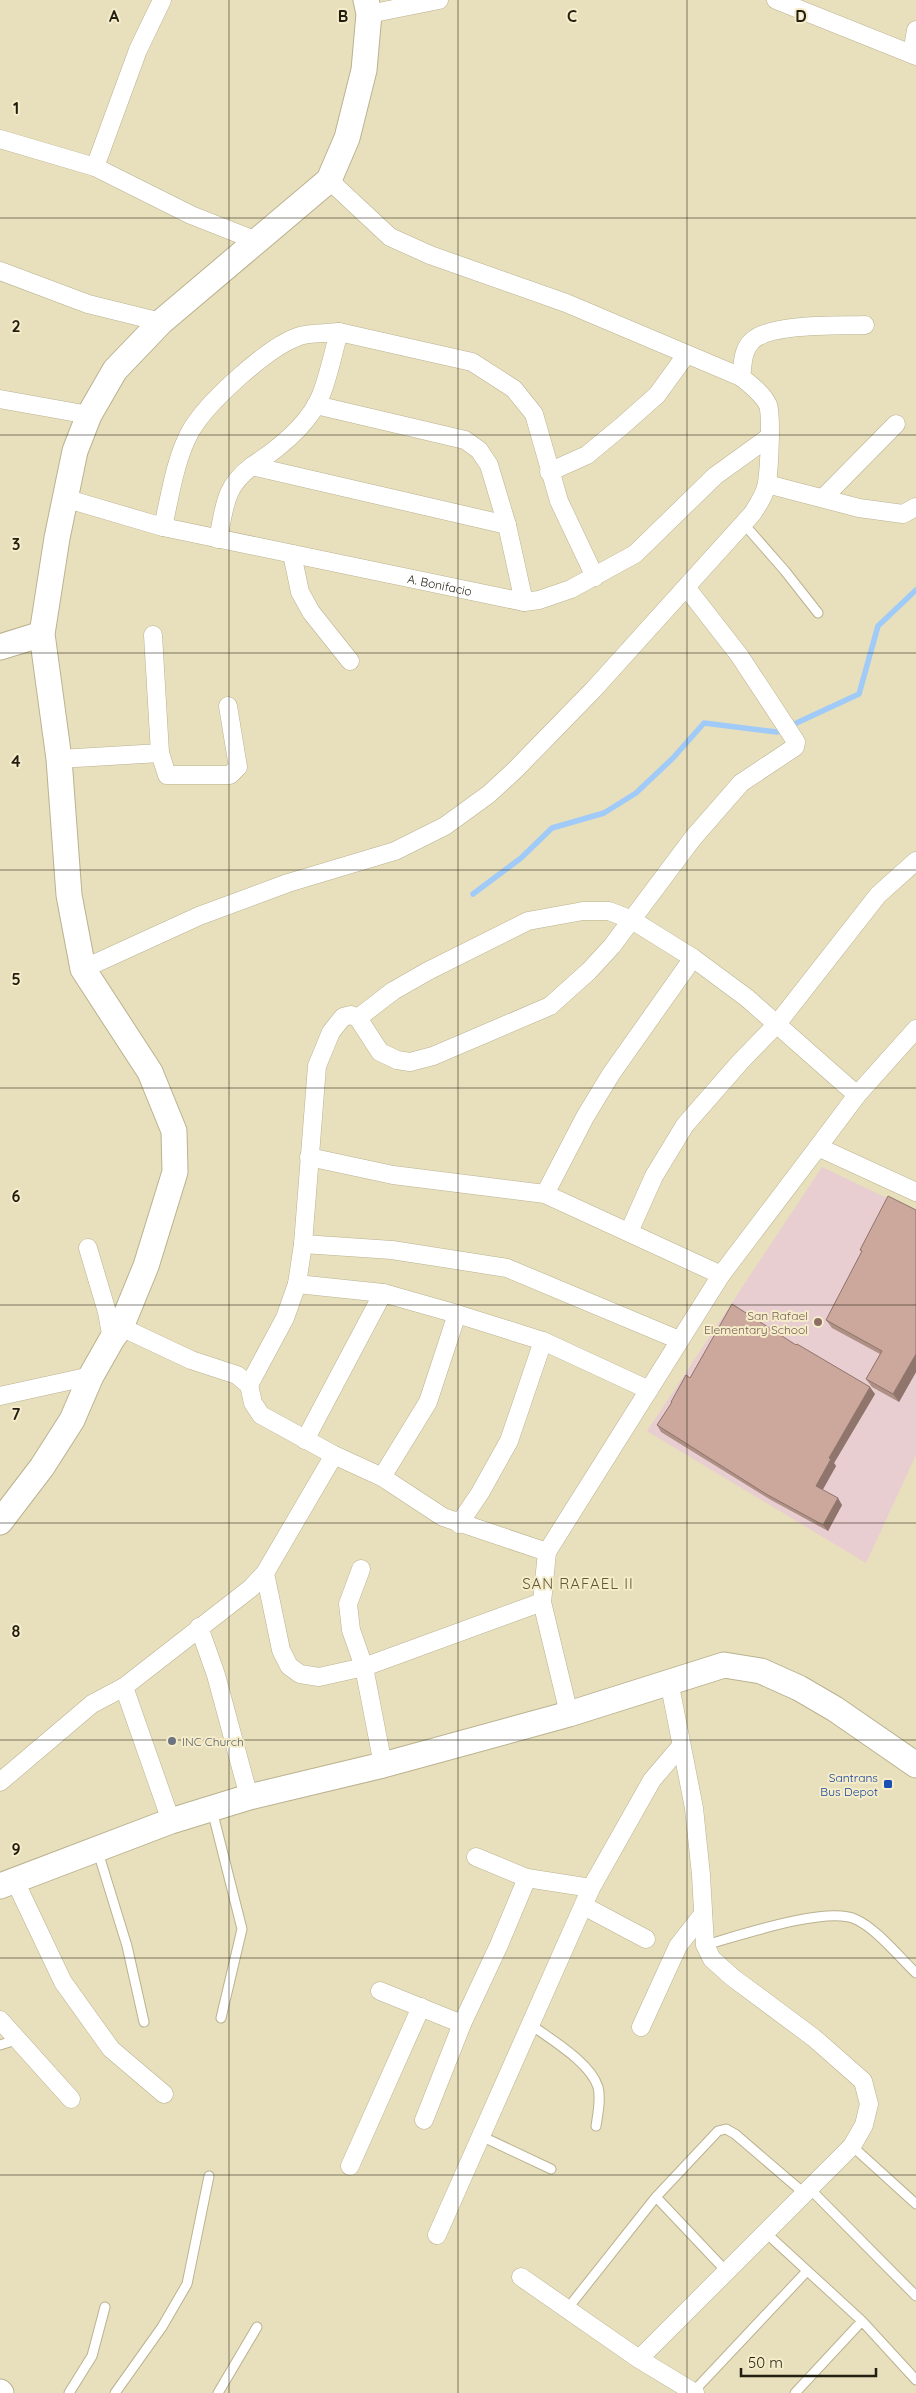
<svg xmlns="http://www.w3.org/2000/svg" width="916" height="2393" font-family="Quicksand,sans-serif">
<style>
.education{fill:#e8cdd1}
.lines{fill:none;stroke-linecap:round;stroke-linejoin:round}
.stream{stroke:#a0cbf8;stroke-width:5.5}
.lane-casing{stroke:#bab290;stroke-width:11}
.street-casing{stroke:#bab290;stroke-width:19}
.secondary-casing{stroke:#bab290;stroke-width:27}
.lane{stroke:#fff;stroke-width:9}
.street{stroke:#fff;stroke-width:18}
.secondary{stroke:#fff;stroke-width:25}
.wall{fill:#af9085}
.shaded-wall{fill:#8f756c}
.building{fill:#cca79b;stroke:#8f756c}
.grid{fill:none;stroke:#221f11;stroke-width:1;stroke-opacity:0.55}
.education-dot{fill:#8d6e63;stroke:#f5ecc9;stroke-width:2}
.worship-dot{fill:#6b7280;stroke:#f5ecc9;stroke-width:2}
.transit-dot{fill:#1a4fb4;stroke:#f5ecc9;stroke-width:2}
.labels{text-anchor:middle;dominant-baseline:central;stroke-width:4;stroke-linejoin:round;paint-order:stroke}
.street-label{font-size:12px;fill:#221f11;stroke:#f5ecc9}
.education-label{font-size:12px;fill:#785e54;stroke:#f5ecc9;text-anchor:end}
.worship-label{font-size:12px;fill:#5b616d;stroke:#f5ecc9;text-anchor:start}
.transit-label{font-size:12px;fill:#164399;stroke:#f5ecc9;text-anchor:end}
.quarter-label{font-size:15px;letter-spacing:1px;fill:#605839;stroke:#f5ecc9}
.grid-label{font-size:16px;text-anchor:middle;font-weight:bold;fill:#221f11;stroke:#f5ecc9;stroke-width:4;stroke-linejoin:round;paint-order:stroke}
</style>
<rect width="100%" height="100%" fill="#e8dfbc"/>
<path class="education" d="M822,1167L916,1212V1455L866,1563L647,1431Z"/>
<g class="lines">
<path class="stream" d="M473,894L521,858L552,828L604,813L636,793L673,758L704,723L777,732L859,694L878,626L916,590"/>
<defs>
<path id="lane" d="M743,523L785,571L818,613
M212,1810L242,1929L221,2018
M98,1852L127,1946L144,2022
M705,1945C738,1936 826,1906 855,1919C876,1928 899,1957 916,1973
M530,2024C550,2039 590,2062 598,2087C601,2099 598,2113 596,2126
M0,2045L16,2040
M481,2136L551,2169
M852,2146L916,2204
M810,2189L916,2296
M656,2197L726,2271
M765,2232L862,2321L916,2380
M568,2308L656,2197L718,2131L726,2129L735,2134L805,2194
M693,2392L807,2271
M69,2393L92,2356L105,2307
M115,2393L162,2327L187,2284L209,2176
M218,2393L257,2327
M795,2393L862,2321"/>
<g id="street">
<path d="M776,0L916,56"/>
<path d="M369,14L439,0"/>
<path d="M912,54L916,30"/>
<path d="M0,139L95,167L191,215L257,241"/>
<path d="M95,167L138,50L162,0"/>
<path d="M0,271L88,304L161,322"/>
<path d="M741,377C743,365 742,350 752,341C770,323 839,326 865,325"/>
<path d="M0,399L89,415"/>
<path d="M316,405L465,440L479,450L489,465L507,525"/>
<path d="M549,472L587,455L622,426L657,395L686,355"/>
<path d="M767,484L859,508L903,514L916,507"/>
<path d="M824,497L896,424"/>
<path id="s1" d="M64,498L163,527L524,602L539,600L571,589L635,554L715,476L769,437"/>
<path d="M163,527C170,496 175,460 190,432C206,403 267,348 297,337C309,332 326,334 339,332"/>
<path d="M218,539C225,506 224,487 252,466"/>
<path d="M292,554L300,592L311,612L350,661"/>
<path d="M524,602L507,525L252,466C278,449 309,425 321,395C329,375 333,353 339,332L472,362L514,389L534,414L559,501L595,577"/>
<path d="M160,753L167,775H230L238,767L228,706"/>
<path d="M59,759L160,753L153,635"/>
<path d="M83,969L199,916L288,883L395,851L445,826L489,794L515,770L594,689L752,514C758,505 765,495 767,483C769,469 772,417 768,405C763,394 751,385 741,377L566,303L430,255L390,237L329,180"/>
<path d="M358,1018L393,991L428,971L528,921L583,911H609L632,920L693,958L747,998L857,1095"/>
<path d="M818,1147L857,1095L916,1029"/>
<path d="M309,1157L393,1175L545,1194L721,1275"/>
<path d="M545,1194L585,1117L611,1074L693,958"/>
<path d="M629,1232L654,1176L685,1125L741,1061L777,1024L878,895L916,861"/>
<path d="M303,1244L392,1250L507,1268L679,1340"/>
<path d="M88,1248L107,1312L112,1339"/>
<path d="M297,1284L383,1293L457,1314"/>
<path d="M121,1327L191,1360L237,1375L249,1385L253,1403L261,1415L334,1455L382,1477L443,1517L547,1552"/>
<path d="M249,1385L285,1318L297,1284L303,1244L317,1066L331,1032L343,1017L351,1015L358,1018L380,1052L397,1060L410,1062L433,1056L550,1006L589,971L612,946L693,838L741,783L795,747L796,742L789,731L739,655L686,587"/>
<path d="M0,1396L91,1376"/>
<path d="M305,1440L383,1293"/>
<path d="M382,1477L428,1402L457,1314L543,1341L649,1390"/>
<path d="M459,1524L480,1493L509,1441L543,1341"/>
<path d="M361,1569L348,1604L351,1630L364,1667L383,1765"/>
<path d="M265,1573L281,1650L289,1666L300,1674L319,1677L364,1667L542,1602"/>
<path d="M199,1627L216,1675L249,1797"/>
<path d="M124,1687L171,1821"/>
<path d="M569,1714L542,1602L547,1552L721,1275L818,1147L916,1192"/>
<path d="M0,1782L92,1704L124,1687L251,1588L265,1573L334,1455"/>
<path d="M476,1857L527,1878L591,1888"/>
<path d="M15,1881L63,1982L111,2049L164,2094"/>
<path d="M584,1906L646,1939"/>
<path d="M380,1991L462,2024"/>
<path d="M0,2020L71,2099"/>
<path d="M641,2027L678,1946L703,1914"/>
<path d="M424,2120L462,2024L499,1945L527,1878"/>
<path d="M350,2166L421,2007"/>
<path d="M437,2235L591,1888L652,1780L681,1746"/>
<path d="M521,2277L639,2359L695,2393"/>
<path d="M639,2359L852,2146L864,2125L869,2104L863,2081L814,2038L732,1977L712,1959L705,1945L701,1875L694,1808L669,1681"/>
</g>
<path id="secondary" d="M0,647L42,634
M0,1522L42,1467L72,1420L91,1376L112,1339L121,1327L146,1266L175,1172L174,1131L150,1072L83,969L69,895L59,759L42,634L57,538L75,451L89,415L115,370L161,322L329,180L347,138L364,70L369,14L366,0
M0,1886L171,1821L249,1797L383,1765L569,1714L724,1665L761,1671L799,1688L835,1709L916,1765
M0,2392L1,2393"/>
</defs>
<use href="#lane" class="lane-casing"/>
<use href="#street" class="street-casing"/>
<use href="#secondary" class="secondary-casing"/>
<use href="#lane" class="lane"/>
<use href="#street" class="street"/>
<use href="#secondary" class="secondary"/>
</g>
<path class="wall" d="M916,1210V1372L899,1402L872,1387L866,1379L880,1354L832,1328L826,1320L862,1252L860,1250Z
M796,1345L875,1394L834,1463L836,1466L822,1490L842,1505L828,1531L771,1500L661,1432L657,1425L672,1403L671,1402L690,1378Z"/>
<path class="shaded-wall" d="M916,1354V1372L899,1402L893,1394Z
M870,1387L875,1394L834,1463L836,1466L821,1493L816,1486L829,1458Z
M838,1498L842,1505L828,1531L823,1525Z"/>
<path class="building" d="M888,1196L916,1210V1354L893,1394L866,1379L882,1351L826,1320L862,1251L860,1250Z
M732,1304L796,1345L797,1344L870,1387L829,1458L831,1459L816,1486L838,1498L823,1525L766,1494L657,1425L672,1402H671L686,1375L690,1378Z"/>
<path class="grid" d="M229,0V2393M458,0V2393M687,0V2393M0,218H916M0,435H916M0,653H916M0,870H916M0,1088H916M0,1305H916M0,1523H916M0,1740H916M0,1958H916M0,2175H916"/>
<circle class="education-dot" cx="818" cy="1322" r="5"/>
<circle class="worship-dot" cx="172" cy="1741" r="5"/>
<rect class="transit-dot" x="883" y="1779" width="10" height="10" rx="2.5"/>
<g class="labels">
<g class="street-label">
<text stroke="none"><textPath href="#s1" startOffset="386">A. Bonifacio</textPath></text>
</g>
<g class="education-label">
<text x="808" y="1315">San Rafael<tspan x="808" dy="14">Elementary School</tspan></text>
</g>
<g class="worship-label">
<text x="182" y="1741">INC Church</text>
</g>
<g class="transit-label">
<text x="878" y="1777">Santrans<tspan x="878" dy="14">Bus Depot</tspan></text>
</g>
<g class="quarter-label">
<text x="578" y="1583">SAN RAFAEL II</text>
</g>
</g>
<g class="grid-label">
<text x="114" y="22">A</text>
<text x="343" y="22">B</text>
<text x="572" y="22">C</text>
<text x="801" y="22">D</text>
<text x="16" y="114">1</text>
<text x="16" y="332">2</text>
<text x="16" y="550">3</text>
<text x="16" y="767">4</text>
<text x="16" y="985">5</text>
<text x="16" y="1202">6</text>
<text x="16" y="1420">7</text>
<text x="16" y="1637">8</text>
<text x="16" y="1855">9</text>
</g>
<path d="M741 2368v8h135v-8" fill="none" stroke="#221f11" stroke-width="2.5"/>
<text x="748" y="2368" font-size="15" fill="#221f11" stroke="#f5ecc9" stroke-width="4" paint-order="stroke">50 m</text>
</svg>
